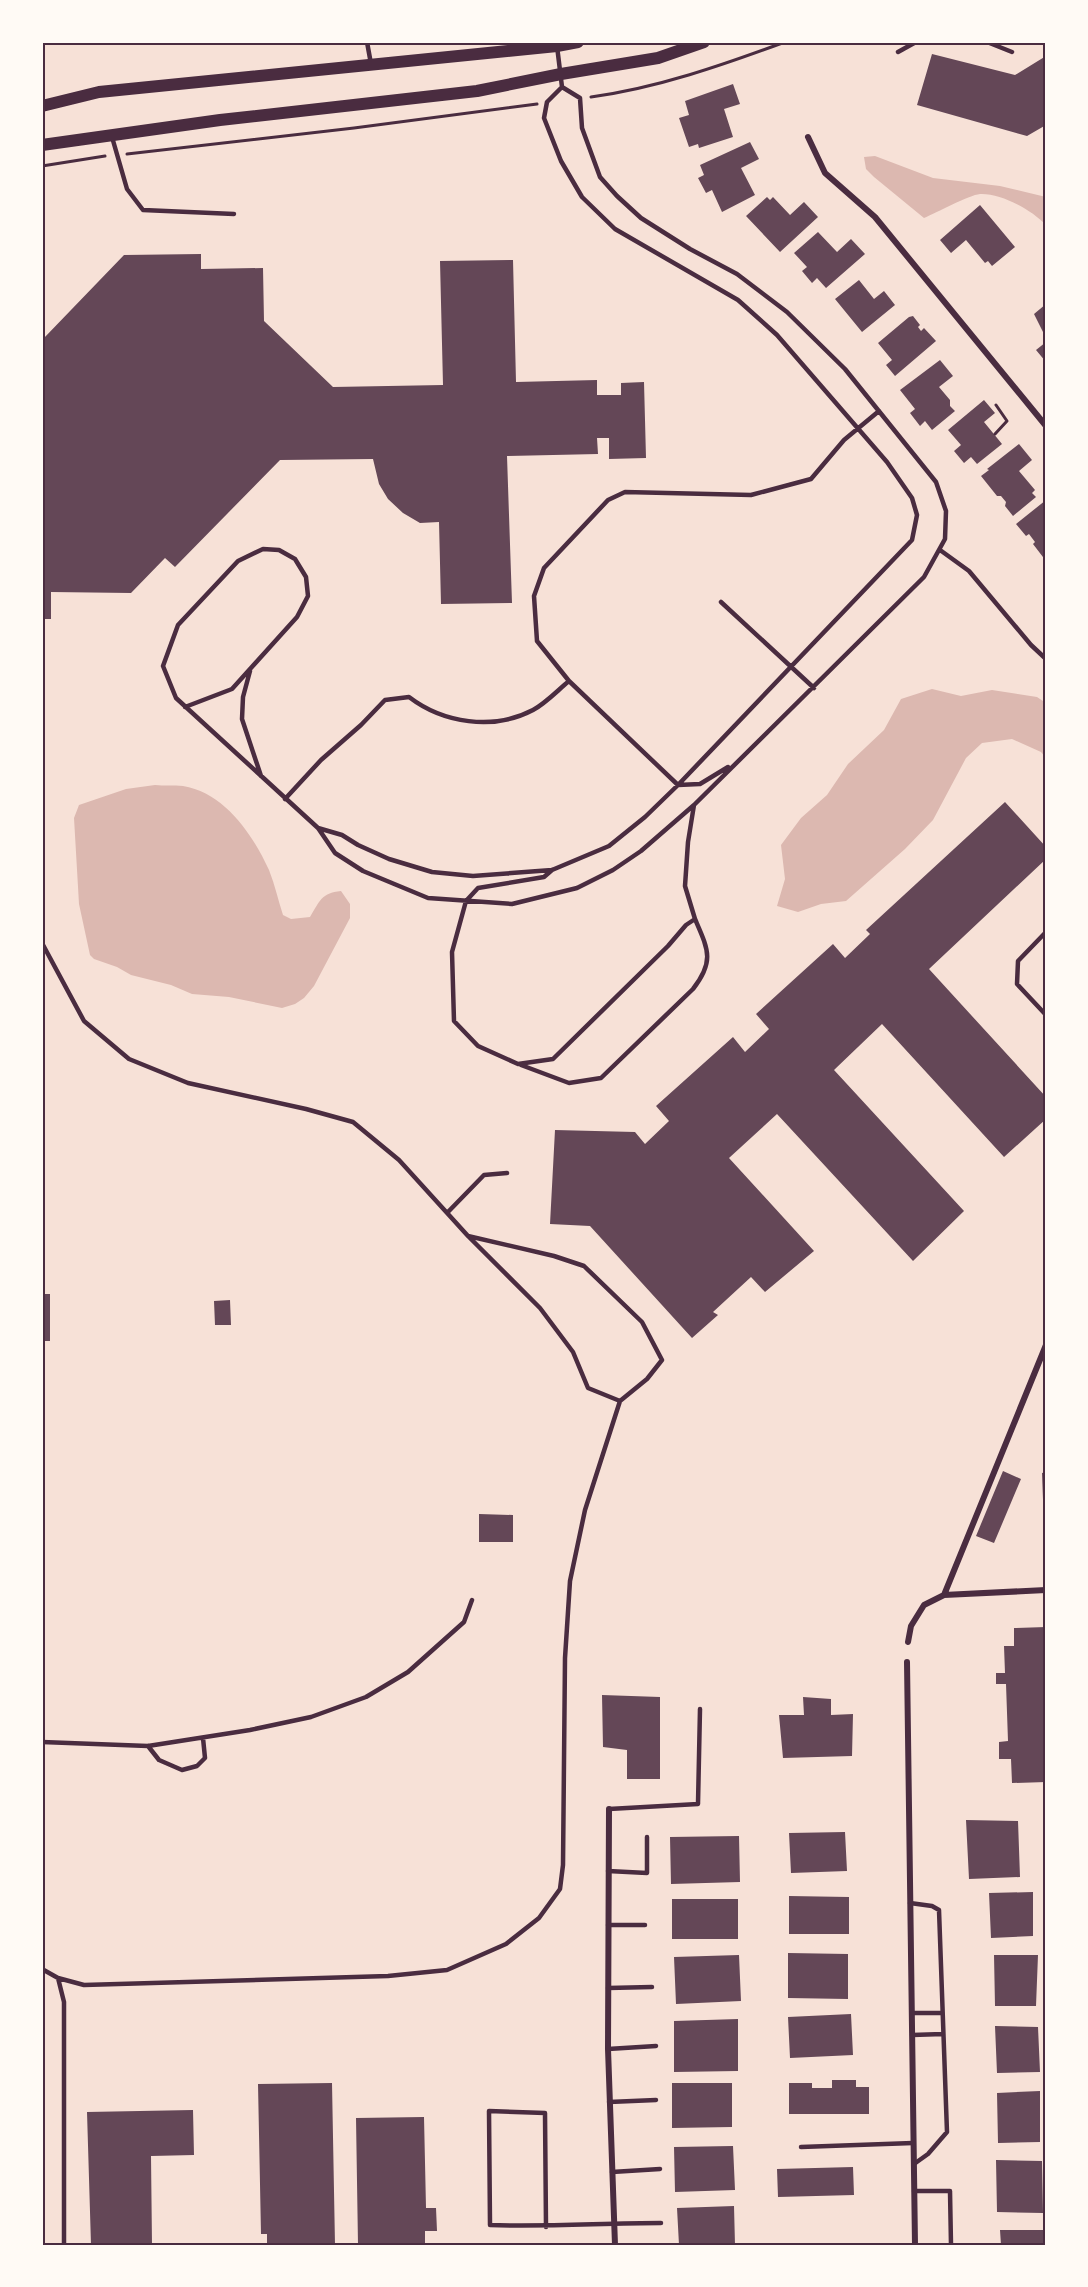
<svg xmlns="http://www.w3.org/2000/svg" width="1088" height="2287" font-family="'Space Grotesk',sans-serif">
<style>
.water{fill:#dcb8b0}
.building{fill:#644757}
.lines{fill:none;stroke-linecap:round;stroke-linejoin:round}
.path{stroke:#4a2c40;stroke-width:3}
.service{stroke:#4a2c40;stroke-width:4.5}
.minor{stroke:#4a2c40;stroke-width:6}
.secondary{stroke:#4a2c40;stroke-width:12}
.neatline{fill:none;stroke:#4a2c40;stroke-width:2}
</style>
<rect width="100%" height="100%" fill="#f7e1d7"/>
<path class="water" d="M875,156L933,178L1000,186L1046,197V225C1032,210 1001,193 980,194C969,195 936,213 924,218L874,177L866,169L864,157Z
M932,689L961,696L992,690L1037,697L1046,703V758L1041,752L1012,739L982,743L966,758L933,820L905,849L846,901L821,904L798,912L777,906L785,879L781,845L801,818L827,795L848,764L884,730L901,699Z
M155,785C164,786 174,785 183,786C225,793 253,835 269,870C275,885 278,900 283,915L291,919L310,917C320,901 321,893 341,891L350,904V918L314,986L304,998L295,1004L282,1008L229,997L192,994L171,985L131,975L117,967L94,959L90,955L79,904L74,818L79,805L126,789Z"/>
<path class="building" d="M932,54L1015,75L1046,56V125L1027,136L917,105Z
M733,84L740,104L724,109L733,137L699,148L698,144L689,147L679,118L689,115L685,101Z
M750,142L759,159L741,168L755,195L722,212L712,190L706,193L698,178L704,175L700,165Z
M767,197L770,200L773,197L790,215L804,202L818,217L780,252L746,216Z
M980,205L1015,247L992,266L988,261L985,263L966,240L951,253L940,240Z
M818,232L837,252L851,239L865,254L826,288L817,278L812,283L802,271L807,267L794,253Z
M201,254V269L263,268L264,321L333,387L443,385L440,261L513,260L516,382L597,380V395H621V383L644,382L646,458L609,459V438H597L598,454L507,456L512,603L441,604L439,522L420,523L403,513L388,499L379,484L373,459L280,460L175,567L165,558L131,593L51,592V619H42V389H44V338L124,255Z
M859,280L874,299L884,291L895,305L862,332L835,299Z
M1046,304V338L1034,314Z
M913,316L920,325L918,327L921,331L924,328L936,341L895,376L886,365L892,360L878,343L909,317Z
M1046,342V362L1036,350Z
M940,360L953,376L939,387L950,400V406L955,411L932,430L925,421L920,426L910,413L915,409L900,390Z
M984,400L995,413L984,422L1002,444L977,464L971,457L964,463L954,451L961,445L948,430Z
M1019,444L1032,460L1019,471L1035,490L1032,493L1036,497L1013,516L1005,506L1006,502L1001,496H997L981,476L989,470L987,469Z
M1046,500V561L1033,544L1035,542L1029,534L1026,536L1016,524Z
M1005,802L1046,847V859L929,969L1046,1097V1119L1004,1157L882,1024L834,1070L964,1211L913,1261L777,1114L729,1158L814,1251L765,1292L751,1277L713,1312L718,1315L692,1338L590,1226L550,1224L555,1130L635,1132L645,1144L669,1121L656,1106L733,1037L745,1052L769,1029L756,1014L833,944L845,958L870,934L866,930Z
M42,1294H50V1341H42Z
M230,1300L231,1325H215L214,1301Z
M1003,1471L1021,1479L994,1543L976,1536Z
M1046,1472V1526H1044L1042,1473Z
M479,1514L513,1515V1542H479Z
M1046,1627V1782L1012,1783L1011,1759H999V1742L1008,1741L1006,1684H996V1673H1005L1004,1646H1014V1628Z
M602,1695L660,1697V1779H627V1750L603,1747Z
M803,1697L831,1699V1715L853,1714L852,1756L783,1758L779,1715H804Z
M966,1820L1018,1821L1020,1877L969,1879Z
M845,1832L847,1871L791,1873L789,1833Z
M739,1836L740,1882L671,1884L670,1837Z
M1033,1892V1936L991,1938L989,1893Z
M789,1896L849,1897V1934H789Z
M672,1899H738V1939H672Z
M788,1953L848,1954V1999L788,1998Z
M739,1955L741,2001L676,2004L674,1957Z
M994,1955H1038L1036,2006H995Z
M851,2014L853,2055L790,2058L788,2017Z
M738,2019V2071L674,2072V2021Z
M995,2026L1038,2027L1040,2072L997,2073Z
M832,2080H856V2087H869V2114H789V2083H812V2088H832Z
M332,2083L335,2245H267V2234H261L258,2084Z
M672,2083H732V2127L672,2128Z
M1040,2091V2142L998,2143L997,2093Z
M193,2110L194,2155L151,2156L152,2245H91L87,2112Z
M424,2117L426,2208H436L437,2231H425V2245H358L356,2118Z
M733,2146L735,2190L675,2192L674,2147Z
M996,2160L1042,2161L1043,2213L997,2212Z
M853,2167L854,2195L778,2197L777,2169Z
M734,2206L735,2245H679L677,2208Z
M1000,2230H1044V2245H1001Z"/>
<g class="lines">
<path class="path" d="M591,97C657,88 723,65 785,42
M127,154L354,128L537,104
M42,166L105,156
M995,434L1007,421L996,405"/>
<path class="service" d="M367,42L371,64
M987,42L1012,52
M898,52L916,42
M112,137L127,189L143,210L234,214
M940,550L969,571L1031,645L1046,659
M721,602L814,688
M250,671L243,697L242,719L261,776
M185,707L232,689L297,617L308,596L306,577L295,559L279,550L263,549L238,561L178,625L163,666L176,698L318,828L335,853L363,871L428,898L512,904L577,888L613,870L641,851L694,805L924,577L945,539L946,511L936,482L845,369L787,312L737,274L690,249L641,218L617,196L600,177L582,128L580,98L562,87
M728,767L700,784L678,785L569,681L537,641L534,596L544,568L608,500L625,492L751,495L811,479L844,440L879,411
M285,799L321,760L361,725L385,700L409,697C443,723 493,731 533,710C546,703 558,690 569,681
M318,828L342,835L358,845L389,859L432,872L473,876L552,870L609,846L645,817L678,785L912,540L917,515L912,498L887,462L777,335L738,300L615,229L582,197L561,161L544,118L547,102L562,87L557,46
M552,870L544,877L478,888L466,901L452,952L454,1021L478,1046L518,1064L553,1059L668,946L686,925L695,919L685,886L688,842L694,805
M1046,932L1018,961L1017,984L1046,1015
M42,943L84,1021L129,1059L188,1083L306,1109L353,1122L399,1160L468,1236L540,1308L573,1352L588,1388L620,1401L647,1379L662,1360L642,1322L584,1266L554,1256L468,1236
M521,1065L569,1083L601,1078L693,989C715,961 708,949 695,919
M447,1213L484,1175L507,1173
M42,1742L148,1746L250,1730L311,1717L366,1697L408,1672L464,1622L472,1600
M148,1746L159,1760L182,1770L197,1766L205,1758L203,1738
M609,1809L698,1804L700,1709
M608,1871L647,1873V1837
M910,1903L932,1906L939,1910L947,2132L928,2154L914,2164
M608,1925H645
M42,1969L58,1978L64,2002V2245
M58,1978L84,1985L388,1976L447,1970L506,1944L539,1918L560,1889L563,1865L565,1658L570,1581L585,1510L620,1401
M608,1988L652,1987
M912,2013H942
M912,2035L943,2034
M608,2049L656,2046
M609,2102L656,2100
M801,2147L913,2143
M612,2172L660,2169
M914,2191H950L951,2245
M546,2227L545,2113L489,2111L490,2225C547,2227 604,2223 661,2223"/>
<path class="minor" d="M808,137L825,173L875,217L1046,426
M944,1595L1046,1345
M908,1642L911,1626L924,1605L944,1595L1046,1590
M907,1662L915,2245
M609,1809L608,2049L615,2245"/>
<path class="secondary" d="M42,106L99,92L557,46L578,42
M42,145L220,120L477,91L561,74L658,58L704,42"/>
</g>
<rect width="1088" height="2287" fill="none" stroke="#fffaf5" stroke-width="87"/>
<rect x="44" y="44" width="1000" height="2200" class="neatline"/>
</svg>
